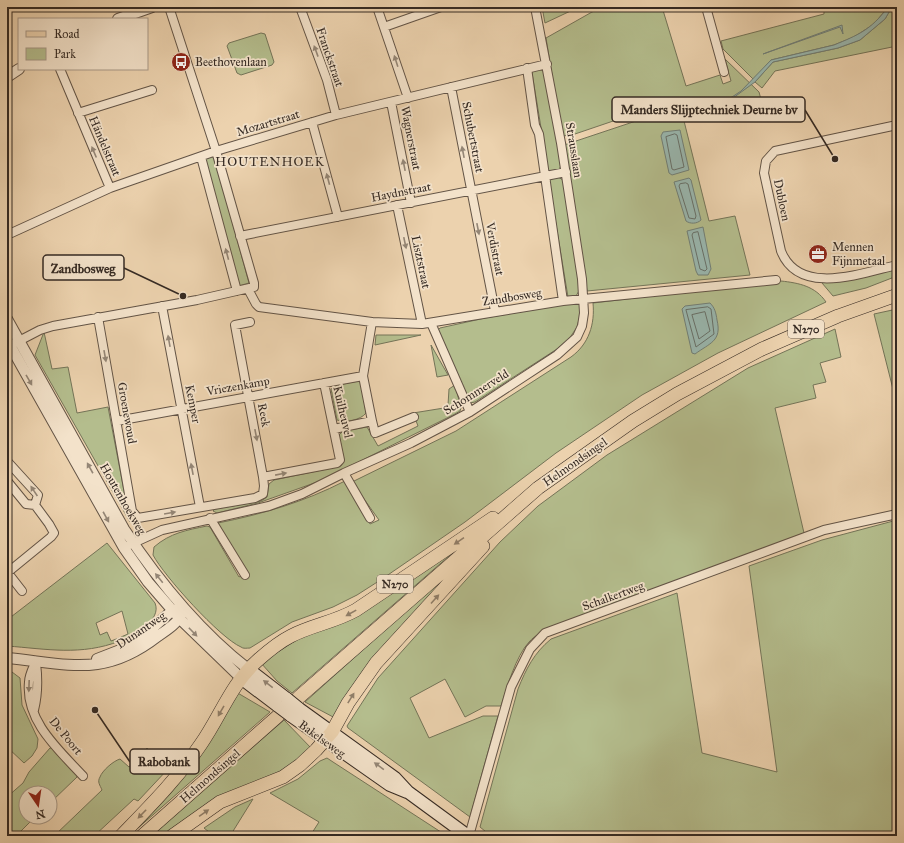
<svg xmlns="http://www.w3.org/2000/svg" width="904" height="843" font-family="'IM FELL Great Primer',serif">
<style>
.green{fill:#b4bd8d;stroke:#747458}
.water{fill:#99b7af;stroke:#717f77}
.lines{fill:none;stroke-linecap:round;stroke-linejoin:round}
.shore{stroke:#677069;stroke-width:1}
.minor-casing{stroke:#635446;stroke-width:10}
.tertiary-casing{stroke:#635446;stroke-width:12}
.secondary-casing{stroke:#352a23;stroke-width:14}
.primary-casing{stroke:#352a23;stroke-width:14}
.minor{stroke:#f3e2ca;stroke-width:8}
.tertiary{stroke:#f3e2ca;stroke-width:10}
.secondary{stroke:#f3e2ca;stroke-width:12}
.primary{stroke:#ecd2ae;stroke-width:13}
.secondary-bridge-casing{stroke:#352a23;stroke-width:14;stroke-linecap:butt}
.secondary-bridge{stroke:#f3e2ca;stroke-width:12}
.oneway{fill:#948676}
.oneway2{fill:#907e68}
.labels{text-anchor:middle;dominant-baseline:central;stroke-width:3.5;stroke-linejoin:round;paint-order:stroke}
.shield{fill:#f3e2ca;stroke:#6e6155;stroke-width:1}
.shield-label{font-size:11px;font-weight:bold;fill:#352a23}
.street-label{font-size:12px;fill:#352a23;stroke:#f3e2ca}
.poi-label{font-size:12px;fill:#352a23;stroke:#f3e2ca;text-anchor:start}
.neighbourhood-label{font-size:13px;letter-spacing:1px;fill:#352a23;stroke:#f3e2ca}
.leader{fill:none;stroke:#352a23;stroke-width:1.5}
.callout-dot{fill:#352a23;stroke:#f3e2ca;stroke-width:1.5}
.callout{fill:#f3e2ca;stroke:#352a23;stroke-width:1.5}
.callout-label{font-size:13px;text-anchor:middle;font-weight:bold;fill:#352a23}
</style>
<rect width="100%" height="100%" fill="#ecd2ae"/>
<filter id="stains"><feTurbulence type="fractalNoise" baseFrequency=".005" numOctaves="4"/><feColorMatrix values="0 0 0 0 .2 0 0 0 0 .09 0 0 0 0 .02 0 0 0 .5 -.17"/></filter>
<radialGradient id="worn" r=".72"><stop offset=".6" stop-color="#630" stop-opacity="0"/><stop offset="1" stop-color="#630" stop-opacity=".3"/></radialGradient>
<path class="green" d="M542,7H579L545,23Z
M604,7H662L686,86L720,75L723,84L731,81L725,59L759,92L762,103L684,121L709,221L735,216L750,275L587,291L564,145L681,106L678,99L572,135L562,136L546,38L592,12Z
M824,7H888L874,24L854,37L834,45L771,60L754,80L723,49L721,41L824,14Z
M892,7H896L897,10V46L775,71L762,88L755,82L773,62L838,48L860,40L885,19Z
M261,33L265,34L274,62L272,65L241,75L237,73L227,46L229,43Z
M541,69L546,72L561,166L557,172L551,173L548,170L532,73L534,71Z
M214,155L249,283L238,286L203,158Z
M558,177L563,180L580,289L576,296L568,297L549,182L552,179Z
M897,268V276L866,288L833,296L822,283Z
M781,281C799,283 815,286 826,302L718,353L642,395L556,453L465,522L382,579L357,595L333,607L292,622L250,648C247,648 243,649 241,647C220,638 164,576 153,555L154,547C170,533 187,530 207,526L210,527L239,577L246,573L218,526V523C263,514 304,502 345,481L370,524L379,520L352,482L456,431L571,357C589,344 595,324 593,303Z
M577,302L582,308L577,327L569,339L557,349L475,402L470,403L438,330L440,328L485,318Z
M897,309V405L874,314Z
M835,329L841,357L820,363L826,382L813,385L816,398L775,408L804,533L553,627C544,631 535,635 529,642C516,656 507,687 501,706H486L465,717L445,679L410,698L429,738L483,716H498L470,817L348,728L347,726L378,678L500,542L538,506L607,455L748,368Z
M44,332L52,369L68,367L77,413L108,407L130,522L35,355Z
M376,335H421L375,345Z
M431,345L448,375L437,377Z
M358,381L361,382L366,413C361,420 345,423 337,420L331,389L334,386Z
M455,385L461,408L460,411L455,414L320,481L258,503L217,513L213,511L215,509L261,501L267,497L269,484L274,480L341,466L344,460L339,435L343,431L367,427L378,446L418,426L413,413L444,408L448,405L449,389Z
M897,520V836H491L480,827L518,689C526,669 534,653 551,639L677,593L702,753L777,772L749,566L822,540Z
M480,529L292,693L277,681L261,663L307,633Z
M107,543L155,603C162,620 135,634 123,640L121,637L128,634L122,611L96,623L100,635L107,632L111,641L119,638L120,641C81,656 47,649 7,646V620Z
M453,569L335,718L305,702Z
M7,671L12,672L20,678L22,705L38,739L37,748L32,756L24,763L7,747Z
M236,692L270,712L129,836Z
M284,720L312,749L302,759L166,836H151Z
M50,748H54L77,775V777L50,803V793H26V817H35L16,836H7V797L23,783L29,772Z
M147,748L168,769L138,801L134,799L94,836H54L102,790C100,785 97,782 100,777C102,771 113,761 120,759L129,767Z
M327,758L333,762L447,836H310L319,822L270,793L298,779L320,761Z
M253,799L230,836H214L204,828L235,807Z"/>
<path class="water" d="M888,7H892L885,19L860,40L838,48L773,62L755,82L733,98L696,110L697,108L732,97L741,91L771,60L834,45C858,35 871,30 888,7Z
M842,25L843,34L840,27L763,54Z
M680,130L689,170L672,175L669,173L661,136L663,132Z
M689,178L691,180L701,220C697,224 690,224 686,221L674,182Z
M703,227L711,269L708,275H698L696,271L687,231Z
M710,303C715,308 716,313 717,320C722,341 710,343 695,354L692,353L682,309L685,306Z"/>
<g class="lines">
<path class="shore" d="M675,134L677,135L684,167L674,170L672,169L666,137Z
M686,183L688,184L696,216L695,219L689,218L679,186L680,184Z
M698,232L707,269L705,271L700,269L692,235L693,233Z
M708,307L711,309L714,334L696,347L686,310Z
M705,312L710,331L699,339L692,315Z"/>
<defs>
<path id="minor" d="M300,7L327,80L336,115
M377,7L408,98
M706,7L724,72
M384,27L441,7
M527,68L535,125L539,134L563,301
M60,69L110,188
M451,87L495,311
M391,102L411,203
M78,113L152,90
M312,122L338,217
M897,125L775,151L766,161L764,173L781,251C799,297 862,273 897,265
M201,157L237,291
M397,205L422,324
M7,235L110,188L216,151L336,115L547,64
M240,236L566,172
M248,289L256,304L259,307L372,322L422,324L563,301L776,280
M162,306L200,507
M98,317L132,511L138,518L255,498L263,494L264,486L263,477L337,463L340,460L324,383
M250,322L235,325L263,477
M431,323L470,412
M15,343L40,330L53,326L197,300L254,287V283L216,151L169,7
M117,421L363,376
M372,421L363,376L372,322
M334,429L372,421L375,433L414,417
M7,461L38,495L35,505L26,504L8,482
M344,473L370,518
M210,518L245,575
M129,545L162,530L269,506L302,494L344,473L411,443L470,412L557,355L577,337L582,326L584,313L582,279L561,143L535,7
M7,573L51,537L54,533L49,524L35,505
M8,573L22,591
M36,661C33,668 29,675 29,682C25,721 59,750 83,776
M34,710C38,694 38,679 36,663
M469,836L511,687L530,649L545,633L824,530L897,514"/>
<path id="tertiary" d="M118,19L152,7
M7,77L19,69
M7,319L124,529C159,582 198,630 248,669
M7,340L124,548L148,582L180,619L241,678
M7,658C70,664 104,678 158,636C167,630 178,623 182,613
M97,659L133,645L173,610L178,609"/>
<path id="secondary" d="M248,669L287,699
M241,678L278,706
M298,708L395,778L408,792L468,836
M290,715L390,785L407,792"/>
<path id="primary" d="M298,698L538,488L633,421L677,394L762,349L838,316L897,295
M121,836C149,807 178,778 201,744C220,717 231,684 257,661C267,652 279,642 291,636C312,625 335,622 356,610L493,518
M142,836L278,716
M172,836L220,802L283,777L300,765L316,750L332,732L348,703L376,663L483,546"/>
</defs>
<use href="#minor" class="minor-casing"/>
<use href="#tertiary" class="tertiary-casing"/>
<use href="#secondary" class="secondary-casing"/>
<use href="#primary" class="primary-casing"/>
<use href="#minor" class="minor"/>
<use href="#tertiary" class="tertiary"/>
<use href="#secondary" class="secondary"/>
<use href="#primary" class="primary"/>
<defs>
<path id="secondary-bridge" d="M287,699L298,708
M278,706L290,715"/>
</defs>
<use href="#secondary-bridge" class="secondary-bridge-casing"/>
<use href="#secondary-bridge" class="secondary-bridge"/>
</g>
<defs><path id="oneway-solid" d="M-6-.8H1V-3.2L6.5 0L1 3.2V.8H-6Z"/></defs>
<g class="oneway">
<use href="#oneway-solid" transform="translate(316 51) rotate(-110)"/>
<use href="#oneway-solid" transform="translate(396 61) rotate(-108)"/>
<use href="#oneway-solid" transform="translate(94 152) rotate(-113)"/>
<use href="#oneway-solid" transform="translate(463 152) rotate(-101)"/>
<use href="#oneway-solid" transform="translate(404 165) rotate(-101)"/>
<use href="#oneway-solid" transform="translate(328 179) rotate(-105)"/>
<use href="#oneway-solid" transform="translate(478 229) rotate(79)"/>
<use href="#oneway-solid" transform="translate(405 243) rotate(78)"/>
<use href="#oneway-solid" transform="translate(227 254) rotate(-105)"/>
<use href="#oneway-solid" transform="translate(169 341) rotate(-100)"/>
<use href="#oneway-solid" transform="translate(105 356) rotate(80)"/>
<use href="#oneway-solid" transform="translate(29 380) rotate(60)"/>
<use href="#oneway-solid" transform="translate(256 435) rotate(79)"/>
<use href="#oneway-solid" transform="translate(90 468) rotate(-119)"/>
<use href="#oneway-solid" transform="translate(192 469) rotate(-101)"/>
<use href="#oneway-solid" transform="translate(281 474) rotate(-11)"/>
<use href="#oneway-solid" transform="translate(34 491) rotate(-124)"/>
<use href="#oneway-solid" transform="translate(170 513) rotate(-10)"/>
<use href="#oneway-solid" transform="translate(106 517) rotate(61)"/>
<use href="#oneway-solid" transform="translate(159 578) rotate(-129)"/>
<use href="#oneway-solid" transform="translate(193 632) rotate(46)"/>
<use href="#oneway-solid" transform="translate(268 684) rotate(-142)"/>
<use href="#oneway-solid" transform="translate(29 686) rotate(92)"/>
<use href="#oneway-solid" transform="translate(379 766) rotate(-144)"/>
</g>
<g class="oneway2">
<use href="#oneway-solid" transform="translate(459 541) rotate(146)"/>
<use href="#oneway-solid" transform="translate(435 599) rotate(-48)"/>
<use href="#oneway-solid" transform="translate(351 613) rotate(151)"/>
<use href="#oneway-solid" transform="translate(351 698) rotate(-58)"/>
<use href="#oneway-solid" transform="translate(221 711) rotate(120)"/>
<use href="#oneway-solid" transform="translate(204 813) rotate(-35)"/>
<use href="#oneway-solid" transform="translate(142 814) rotate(134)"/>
</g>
<defs>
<symbol id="bus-disc" viewBox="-11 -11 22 22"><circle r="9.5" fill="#8f2418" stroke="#f3e2ca"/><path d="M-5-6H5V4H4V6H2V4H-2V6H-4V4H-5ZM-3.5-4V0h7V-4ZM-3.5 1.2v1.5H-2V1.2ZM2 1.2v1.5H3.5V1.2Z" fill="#fff"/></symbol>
<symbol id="office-disc" viewBox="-11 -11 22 22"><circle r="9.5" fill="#8f2418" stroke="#f3e2ca"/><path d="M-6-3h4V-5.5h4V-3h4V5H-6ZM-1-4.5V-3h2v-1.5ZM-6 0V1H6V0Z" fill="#fff"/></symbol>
</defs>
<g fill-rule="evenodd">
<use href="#bus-disc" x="170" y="51" width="22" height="22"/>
<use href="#office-disc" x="807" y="243" width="22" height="22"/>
</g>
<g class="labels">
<g class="shield">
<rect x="788" y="320" width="36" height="18" rx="3"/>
<rect x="377" y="575" width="36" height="18" rx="3"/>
</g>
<g class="shield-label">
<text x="806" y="329">N270</text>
<text x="395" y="584">N270</text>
</g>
<g class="street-label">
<text transform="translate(330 57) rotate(71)">Franckstraat</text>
<text transform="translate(268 123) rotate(-17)">Mozartstraat</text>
<text transform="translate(473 137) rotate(79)">Schubertstraat</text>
<text transform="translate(411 138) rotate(79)">Wagnerstraat</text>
<text transform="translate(105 146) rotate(67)">Händelstraat</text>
<text transform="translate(574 150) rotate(81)">Strausslaan</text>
<text transform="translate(401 192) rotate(-11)">Haydnstraat</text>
<text transform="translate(782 200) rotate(78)">Dubloen</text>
<text transform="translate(495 249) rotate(79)">Verdistraat</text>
<text transform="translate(421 262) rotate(78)">Lisztstraat</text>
<text transform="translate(512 297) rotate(-9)">Zandbosweg</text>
<text transform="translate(238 386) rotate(-10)">Vriezenkamp</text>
<text transform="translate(476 392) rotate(-32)">Schommerveld</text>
<text transform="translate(193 404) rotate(79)">Kemper</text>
<text transform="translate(343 412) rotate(77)">Kuilheuvel</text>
<text transform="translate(127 413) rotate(80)">Groenewoud</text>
<text transform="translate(264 415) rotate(79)">Reek</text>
<text transform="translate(575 462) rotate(-35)">Helmondsingel</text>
<text transform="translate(123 499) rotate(60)">Houtenhoekweg</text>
<text transform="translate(613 596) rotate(-20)">Schalkertweg</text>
<text transform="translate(141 630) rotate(-34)">Dunantweg</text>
<text transform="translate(66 736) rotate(51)">De Poort</text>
<text transform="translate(322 739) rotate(36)">Bakelseweg</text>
<text transform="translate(210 776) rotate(-41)">Helmondsingel</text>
</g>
<g class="poi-label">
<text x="195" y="62">Beethovenlaan</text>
<text x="832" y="247">Mennen<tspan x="832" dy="14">Fijnmetaal</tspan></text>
</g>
<g class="neighbourhood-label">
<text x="270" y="162">HOUTENHOEK</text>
</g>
</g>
<path class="leader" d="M835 159L805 110M183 296L124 268M95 710L130 762"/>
<g class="callout-dot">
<circle cx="835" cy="159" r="4"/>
<circle cx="183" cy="296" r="4"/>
<circle cx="95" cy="710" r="4"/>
</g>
<g class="callout">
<rect x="612" y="97" width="193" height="25" rx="4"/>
<rect x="43" y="255" width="81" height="25" rx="4"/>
<rect x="130" y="749" width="69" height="25" rx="4"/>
</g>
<g class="callout-label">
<text x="709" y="114">Manders Slijptechniek Deurne bv</text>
<text x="83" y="273">Zandbosweg</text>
<text x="164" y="766">Rabobank</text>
</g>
<rect width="904" height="843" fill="none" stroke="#ecd2ae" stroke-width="24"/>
<rect x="8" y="8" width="888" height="827" fill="none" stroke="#352a23" stroke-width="2"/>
<rect x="12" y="12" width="880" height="819" fill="none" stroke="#352a23"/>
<rect x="18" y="18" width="130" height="52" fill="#f3e2ca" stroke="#a79887"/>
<rect x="26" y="31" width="20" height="6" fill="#ecd2ae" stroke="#a79887"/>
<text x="54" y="38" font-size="12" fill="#352a23">Road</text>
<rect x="26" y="48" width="20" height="12" fill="#b4bd8d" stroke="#a79887"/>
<text x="54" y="58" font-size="12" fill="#352a23">Park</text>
<g transform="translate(38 805) rotate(167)"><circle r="19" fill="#f3e2ca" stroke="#a79887"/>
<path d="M0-3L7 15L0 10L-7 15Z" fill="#8f2418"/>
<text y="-6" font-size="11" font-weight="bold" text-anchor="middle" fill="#352a23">N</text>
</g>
<rect width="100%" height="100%" filter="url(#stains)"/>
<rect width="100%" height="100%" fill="url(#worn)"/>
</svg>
